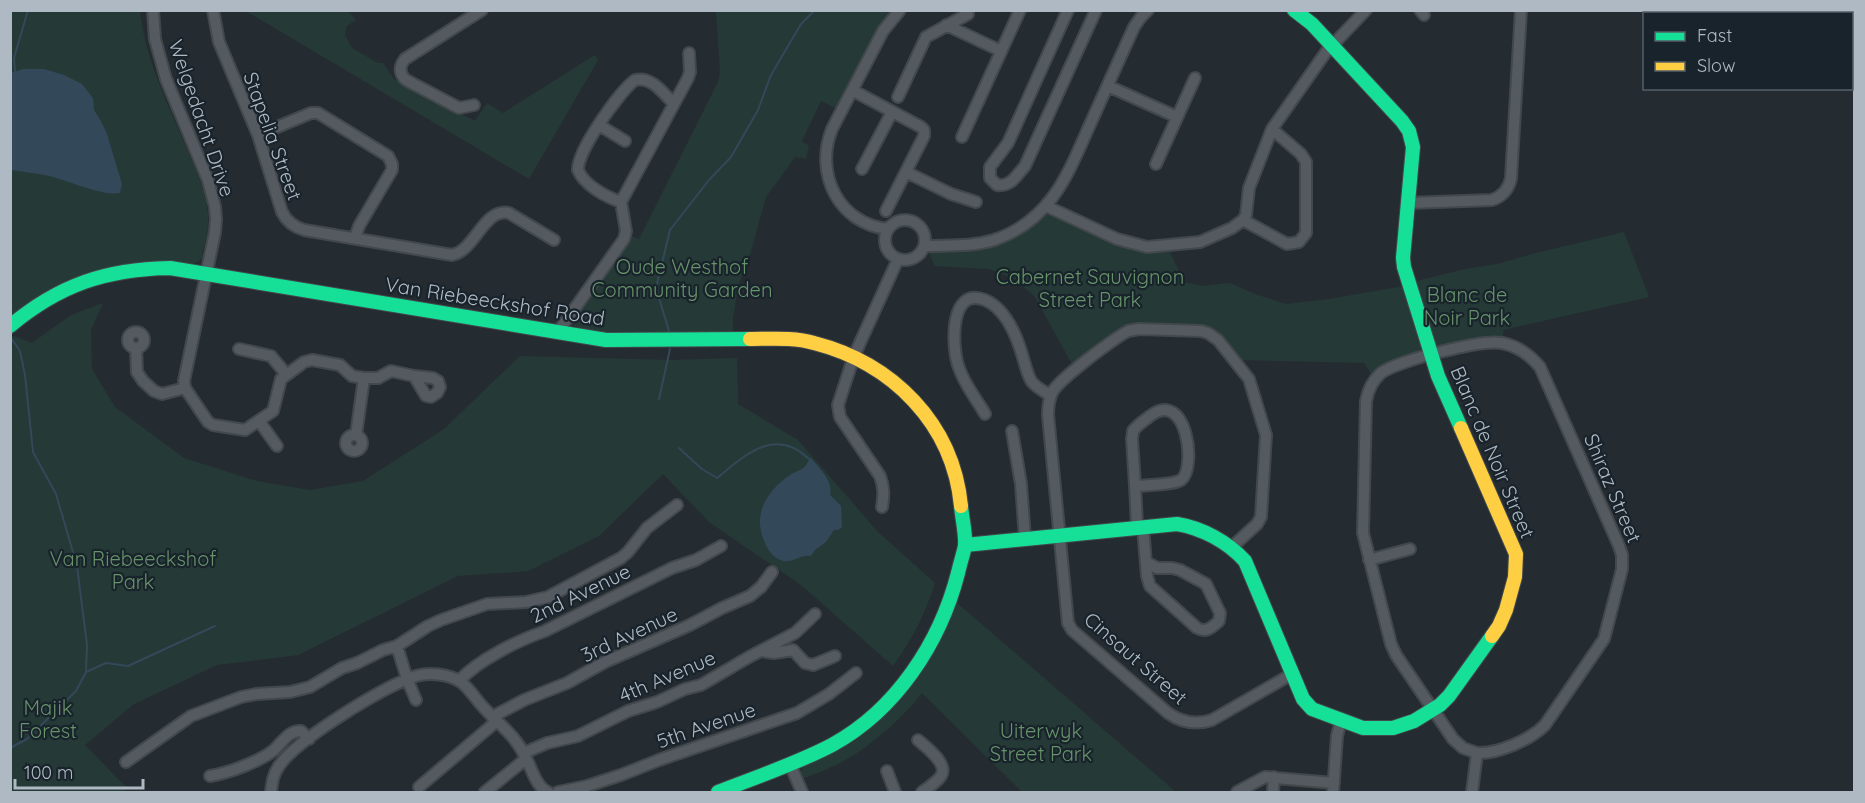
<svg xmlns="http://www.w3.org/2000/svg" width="1865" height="803" font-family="Quicksand,sans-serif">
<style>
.green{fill:#253937}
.water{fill:#334859}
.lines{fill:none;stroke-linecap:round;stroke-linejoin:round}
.stream{stroke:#334859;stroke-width:2}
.street-casing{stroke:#42484c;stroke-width:14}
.fast-casing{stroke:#42484c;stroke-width:16}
.slow-casing{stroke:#42484c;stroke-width:16}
.street{stroke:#555a60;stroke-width:10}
.fast{stroke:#16e098;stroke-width:14}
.slow{stroke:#ffcf43;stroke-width:14}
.labels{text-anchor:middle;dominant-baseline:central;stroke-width:4.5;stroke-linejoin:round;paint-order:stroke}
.street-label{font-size:20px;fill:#aeb9c3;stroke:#19232b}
.park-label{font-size:20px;fill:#66936a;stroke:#19232b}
</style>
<rect width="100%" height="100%" fill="#252c31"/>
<path class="green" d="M10,11H140C145,59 168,104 187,149C196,170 206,191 208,214C209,228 206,241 202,254L204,256L199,261L191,264L145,263L11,319Z
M246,11H348L356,20L347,26L345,35L352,48L378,63H383L394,79L475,121L487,103L503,113L595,55L598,60L529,179Z
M716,11H894L880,27L837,109L821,101L802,141L809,146L806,159L795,157L766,197L751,251L738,287L733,319V332L624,335L576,328L573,324V318L629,235L639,239L718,82L720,72Z
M1047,214H1053L1135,251L1148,252L1169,250L1184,282L1203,286L1230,283L1255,294L1286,304L1329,299L1405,286L1422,347L1417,354L1372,375L1364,363L1239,360L1223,338L1135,324L1126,327L1073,366L1035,297L1015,279L989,269L935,266L929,253L937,250H953Z
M1624,232L1649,297L1503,330V339L1441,348L1435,345L1413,282L1465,269L1497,264L1536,253Z
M103,303L91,330L92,369L115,407L184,458L257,481L310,490L363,481L444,429L520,356L670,360L737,358L738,404L798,440L878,532L935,583C926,613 911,641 893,666L801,585L709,522L663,474L599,536L528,571L458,576L298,655L217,665L134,704L85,745L128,789L122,792H11L10,338L14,336L32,343L71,315Z
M955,601L1176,792H1022L922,693C902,719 866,751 836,765C825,770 813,775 801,779V771L806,763L865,729Z"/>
<path class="water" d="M23,69H44L64,75L82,84L93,98L94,110L101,121L107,134L122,184L120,193C104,197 67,180 49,176C36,173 23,172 11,170V73Z
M811,458C819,468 834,481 830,495L841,506L842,527L838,530H834L826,542L815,550L811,556C799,554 792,565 780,560C771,556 766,547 763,538C753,512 769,489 790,475C794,472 799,471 803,468C808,465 807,461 811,458Z"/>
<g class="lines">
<path class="stream" d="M15,72L14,58L28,10
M669,331L656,288L670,230L709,180L731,157L758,110L771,75L801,24L815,10
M11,338L20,351L25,375L33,452L56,494L77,566L87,645L86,672
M659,399L670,349
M679,448L702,469L717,478C745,455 775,426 809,459
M10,748L27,739L76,691L86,672L106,663L128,666L215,626"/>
<defs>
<path id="street" d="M153,10L155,39L166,79L208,180L215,207L216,219L215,232L184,381L185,388L208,422L213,425L245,430L273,411L281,379L304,362L312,360L340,365L352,376L364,378H378L391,371L414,376L433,378L438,381L440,387L437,393L431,397L426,396L414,376
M213,10L219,42L258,135L282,212C287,222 294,227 304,230L452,255C476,250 483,208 509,213L554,240
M1068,10L1008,143L990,167V178L997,185C1011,187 1017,175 1025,166L1096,10
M1420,10L1424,15
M946,25L1001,51
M1108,86L1177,117
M852,90L921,127L924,130V136L886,211
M898,97L926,37L968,14
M474,105L459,108L406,80C399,74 399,66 405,59L482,10
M599,125L625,141
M258,135L311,113H318L388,156L392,164V170L359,226L355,238
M962,137L1020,10
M1156,164L1195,78
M862,169L892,112
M906,172L951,194L976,202
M621,202C606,197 584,185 578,170C577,151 619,92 635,80C652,76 663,93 674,104
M1408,203L1492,200C1503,196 1509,189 1511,178L1521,10
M1046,206L1117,239L1147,247L1200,242L1232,228L1243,220L1246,215L1249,188L1272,129L1326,52L1366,10
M885 240a20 20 0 1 1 40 0a20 20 0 1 1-40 0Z
M1243,220L1287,244L1299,242L1306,233V162L1301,154L1272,129
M888,229C839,224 814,174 832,129L883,31L900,10
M925,246C949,245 971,247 994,240C1053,220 1069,171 1092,120C1106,89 1120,58 1134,27L1141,17L1148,10
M128 340a8 8 0 1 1 16 0a8 8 0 1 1-16 0Z
M558,332L624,239L626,231L621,202L688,78L690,72L689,53
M136,348L137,372L143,381L154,391L162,394L185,388
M239,349L271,356L286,374
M985,414C976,398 963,383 958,365C952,346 949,286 985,300C1007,309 1018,339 1024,361C1026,367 1028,377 1032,382C1037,388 1045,392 1051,396
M259,421L277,446
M1012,431L1021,484L1025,539
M346 443a8 8 0 1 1 16 0a8 8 0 1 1-16 0Z
M356,435L364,378
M1135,486C1146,485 1173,485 1181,480C1197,468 1187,388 1150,416C1144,421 1137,425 1133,431L1132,439C1134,468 1136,498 1137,528
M882,507C884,495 884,487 880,476L840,417L838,405L854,356L898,259
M1143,527L1147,576L1150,586L1197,628C1206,633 1211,628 1219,621L1220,613L1206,584L1180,570L1172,568H1157L1146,562
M1232,547L1257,524L1261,517L1266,435L1249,379L1218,340L1208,333L1201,331L1139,329L1128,331C1112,340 1062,377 1053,391C1049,398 1048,406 1048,415L1068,623L1072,630L1168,713C1182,723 1196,725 1212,720L1292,674
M1369,560L1410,549
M397,646L407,679L416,700
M761,651L774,653L793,650L805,663L813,665L835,656
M459,681C478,660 519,640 545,631L672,568L696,560L721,546
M492,717L524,700L567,683L605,662L690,625L722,608L750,596L761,587L772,572
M918,740C926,747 949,764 941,776C937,782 928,788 922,792
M524,753L547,743L578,736L628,711L657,702L685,689L701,685L749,657L795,633L815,614
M126,762L191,716L241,697L256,694L290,692L310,687L342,668L357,663L383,650L397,646L428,626L441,620L487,604L526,602L548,597L621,558L628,552L647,528L677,505
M790,764L802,792
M887,771L895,792
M210,776C228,773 262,761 275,749C283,741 290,730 301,731L309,739
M419,787L497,721
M271,792C272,783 273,774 279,766C295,741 387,684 416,676C429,672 449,674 461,682C470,689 477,701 485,709C502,727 516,736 526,758C532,769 536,787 548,792
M485,792L522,762
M558,792L587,786L621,775L659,760L797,713L829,694L856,673
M1237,792L1265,777L1334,783
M1273,792L1274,777
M1333,792L1337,736L1341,720
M1472,792L1477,753L1463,748L1453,739L1396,655L1391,644L1363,533L1366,401C1368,390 1372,381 1381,373C1397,361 1481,339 1502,343C1518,346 1530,355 1540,367L1619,546L1622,555V569L1604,639L1545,725C1530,740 1498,754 1477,753"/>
<path id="fast" d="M1294,10L1312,24L1402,121L1409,131L1413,147L1403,258L1404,267L1438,376L1461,428
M10,326C59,285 106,269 170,268L606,340L750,339
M965,545L1177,524C1202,528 1228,542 1245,561L1303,699L1312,709L1363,728H1393L1414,721L1440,705L1449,696L1492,636
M718,792C756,777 796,764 832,745C896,710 940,643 958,573C960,564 963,555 965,546C966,534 962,518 961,506"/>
<path id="slow" d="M750,339C770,339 794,337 814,343C892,363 953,423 961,506
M1461,428L1516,554L1515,577L1506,610L1499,626L1492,636"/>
</defs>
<use href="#street" class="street-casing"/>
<use href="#fast" class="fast-casing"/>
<use href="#slow" class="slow-casing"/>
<use href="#street" class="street"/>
<use href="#fast" class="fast"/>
<use href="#slow" class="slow"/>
</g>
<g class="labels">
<g class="street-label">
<text transform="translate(202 118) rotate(71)">Welgedacht Drive</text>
<text transform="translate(273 136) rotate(70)">Stapelia Street</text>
<text transform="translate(495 301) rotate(9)">Van Riebeeckshof Road</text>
<text transform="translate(1493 452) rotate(67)">Blanc de Noir Street</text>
<text transform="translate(1613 488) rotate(67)">Shiraz Street</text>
<text transform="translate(580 593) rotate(-26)">2nd Avenue</text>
<text transform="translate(629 634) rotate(-25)">3rd Avenue</text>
<text transform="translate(1136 658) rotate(41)">Cinsaut Street</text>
<text transform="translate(667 676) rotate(-23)">4th Avenue</text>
<text transform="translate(706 725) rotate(-19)">5th Avenue</text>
</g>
<g class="park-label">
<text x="682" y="266">Oude Westhof<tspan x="682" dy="23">Community Garden</tspan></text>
<text x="1090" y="276">Cabernet Sauvignon<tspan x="1090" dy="23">Street Park</tspan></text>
<text x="1467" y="294">Blanc de<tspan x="1467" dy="23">Noir Park</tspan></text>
<text x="133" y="558">Van Riebeeckshof<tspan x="133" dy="23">Park</tspan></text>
<text x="48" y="707">Majik<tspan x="48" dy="23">Forest</tspan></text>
<text x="1041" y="730">Uiterwyk<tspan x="1041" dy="23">Street Park</tspan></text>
</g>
</g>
<rect width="1865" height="803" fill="none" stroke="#aeb9c3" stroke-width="24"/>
<rect x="1643" y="12" width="210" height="78" fill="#19232b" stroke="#555f68" stroke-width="1.5"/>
<rect x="1655" y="32" width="30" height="9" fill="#16e098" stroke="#555f68" stroke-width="1.5"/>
<text x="1697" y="42" font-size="18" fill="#aeb9c3">Fast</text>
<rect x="1655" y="62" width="30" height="9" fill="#ffcf43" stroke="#555f68" stroke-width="1.5"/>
<text x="1697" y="72" font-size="18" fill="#aeb9c3">Slow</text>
<path d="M15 779v9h128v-9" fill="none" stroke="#aeb9c3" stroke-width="3"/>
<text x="24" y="779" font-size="18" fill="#aeb9c3" stroke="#19232b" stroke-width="4.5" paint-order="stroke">100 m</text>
</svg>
